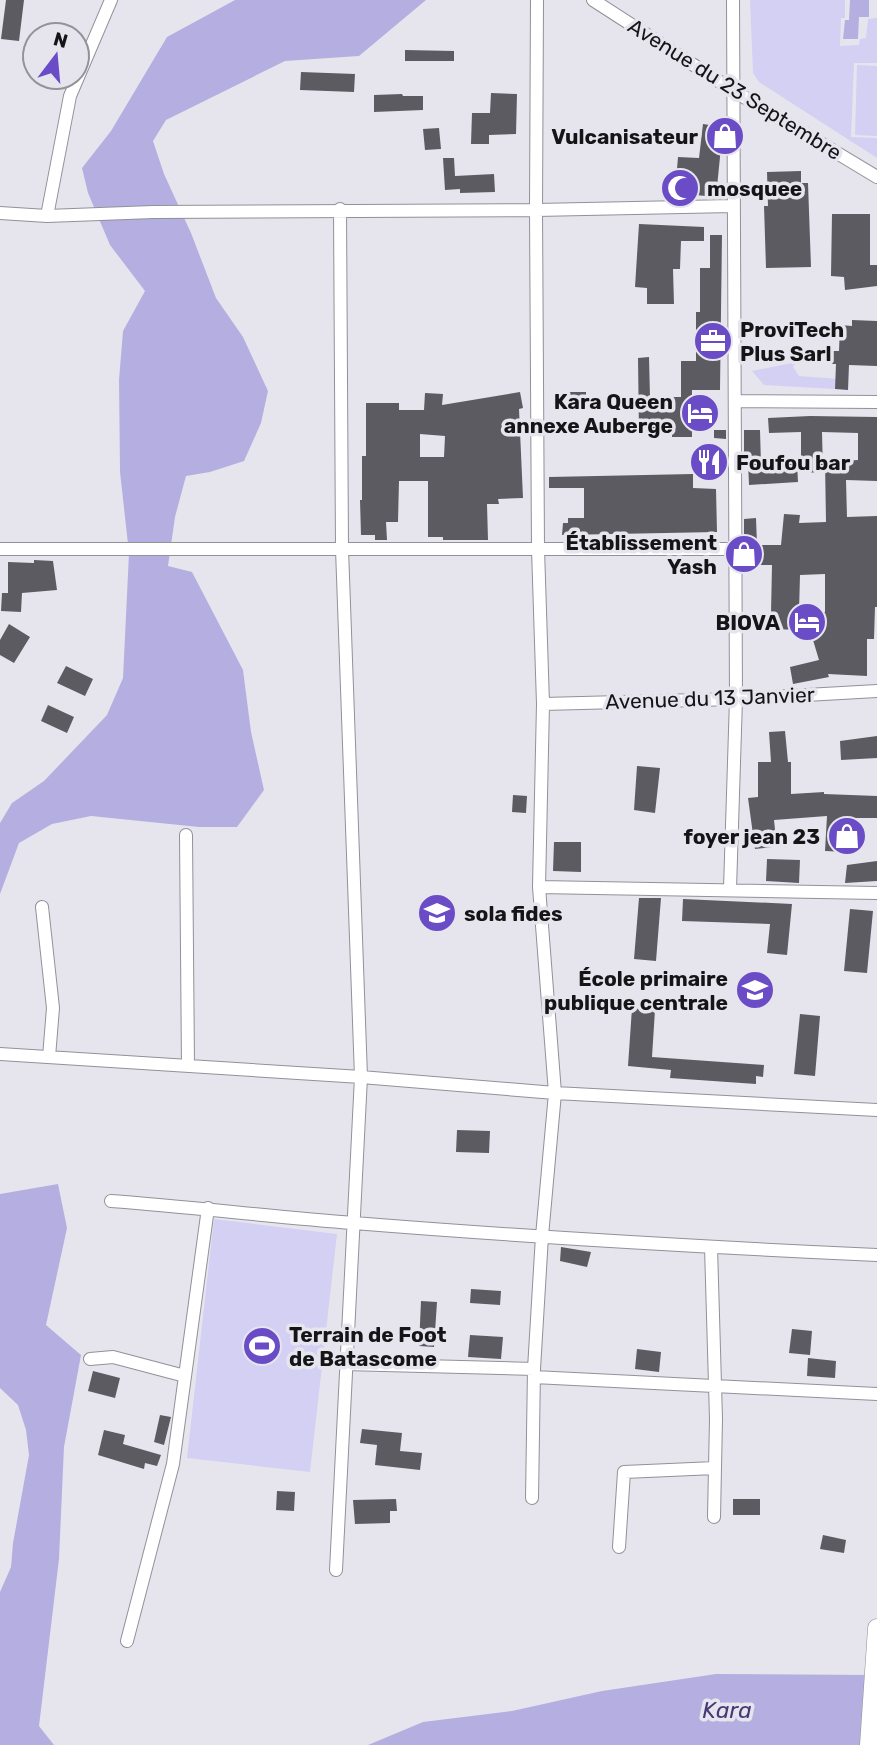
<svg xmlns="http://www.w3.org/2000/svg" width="877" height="1745" font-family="Rubik,sans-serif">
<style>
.green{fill:#d3d0f3}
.water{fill:#b4afe0}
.building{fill:#5c5b62;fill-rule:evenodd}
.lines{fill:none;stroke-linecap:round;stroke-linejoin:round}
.street-casing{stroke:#919199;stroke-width:14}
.secondary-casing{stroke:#919199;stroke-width:19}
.street{stroke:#fff;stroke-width:12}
.secondary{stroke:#fff;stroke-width:18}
.labels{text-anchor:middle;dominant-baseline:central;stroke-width:7;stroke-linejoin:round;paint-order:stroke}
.street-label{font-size:21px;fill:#151518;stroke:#e6e5ee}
.poi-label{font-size:21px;font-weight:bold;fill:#151518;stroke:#e6e5ee;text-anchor:end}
.water-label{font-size:23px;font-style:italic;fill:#453a76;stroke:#e6e5ee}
</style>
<rect width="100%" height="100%" fill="#e6e5ee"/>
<path class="green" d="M750,0H845V18H841L840,46L859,45L860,39L866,38L868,19L877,18V63H854L851,137L877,138V158L759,82L753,73Z
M857,65L877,66V136L855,135Z
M797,362L793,367L799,376L840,379L835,383V389L764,385L752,371Z
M214,1219L337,1234L310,1472L187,1458Z"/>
<path class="water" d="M235,0H426L359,56L285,61L166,120L153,141L164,174L191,233L216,298L243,337L268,391L261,423L244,461L210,472L186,476L175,517L168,566L192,572L243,670L251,732L264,790L237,827H199L91,816L52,824L19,843L0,894V823L12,803L44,781L107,715L123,678L129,553L120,472L119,380L123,331L145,291L110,245L88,193L82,168L111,131L167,37Z
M850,0H869V17H859L858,39H843L845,20H849Z
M58,1184L67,1228L46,1325L81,1355L64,1447L59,1559L39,1726L54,1745H0V1592L11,1567L13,1543L29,1455L26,1430L18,1405L0,1388V1194Z
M716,1674L877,1675V1745H368L423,1722L512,1711L602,1691Z"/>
<path class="building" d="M6,0H24L19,41L1,39Z
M405,50L454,51V61H405Z
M301,72L355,74L354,92L300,90Z
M491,93L517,94L516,134L489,135V144H471L472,113H490Z
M402,94L403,96H423V110L374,112V95Z
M703,124L723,127L716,197L675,193L678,157L699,158Z
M439,128L441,149L425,150L423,129Z
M443,158H454L455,176L494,174L495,192L460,193V189L445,190Z
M801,171V183H808L811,267L766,268L764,206H768L767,172Z
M832,214H870V265H877V286L845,290L844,277L831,276Z
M639,224L704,227V241H681L680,269H673L674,304H647V288L635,287Z
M710,235H722L720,390H692V437H672V433L639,434L638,358L649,357L650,397H681V361H696V312H700V268H710Z
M852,320L877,321V366L849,365L848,390L835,389L836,364H828V351H839L840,325L852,326Z
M520,392L523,408L519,409L523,498L498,499L499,504H487L488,540H443V537H428V481H399L398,522H386L387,540H375V535H361L360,500H362V456H366V403H399V410H424L425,393L443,394L442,405ZM420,434L445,436L444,457H420Z
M554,392H586V411H554Z
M810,416L877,417V481L846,480L847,517L877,516V607H875L874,639H867V676L828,674L829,677L793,684L790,667L819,660L810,630L757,629L756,613H771L772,565H744V519L756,518L757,545H781L784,514L800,515L799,523L826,522L825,462L858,460V433L822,432L823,472L801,473V432L769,433L768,418ZM825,574V612H799L800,575Z
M714,430H726V439L714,438Z
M744,430H760L761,465L797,463L798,482L749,485L748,462H744Z
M693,474V488L716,489L717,532L562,535L563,523H568V518H584V488H549V477Z
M34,560L53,561L57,590L22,593L21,612L1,611L2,593H8V562L34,563Z
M9,624L30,637L14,663L0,655V640Z
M66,666L93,679L85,696L57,683Z
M48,705L74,717L67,733L41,721Z
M785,731L788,762H791V794L824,792V794L877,796V818H849L848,852L825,851L827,816L774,820L776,839H771L772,847L755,849L748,798L758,797V762H771L769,732Z
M877,736V758L841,760L840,741Z
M637,766L660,768L655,813L634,810Z
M513,795L527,796L526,813L512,812Z
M554,842H581V872L553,871Z
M767,859L800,860L799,883L766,881Z
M877,861V881L845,883L847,865Z
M639,898H661L656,961L634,959Z
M683,899L792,904L787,955L767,953L770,924L682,921Z
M850,909L873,911L867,973L844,971Z
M632,1008L655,1010L652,1057L764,1065L763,1077L756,1076V1084L670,1078L671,1070L628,1066Z
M800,1014L820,1016L815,1076L794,1074Z
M457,1130L490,1131L489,1153L456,1152Z
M561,1247L591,1252L587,1267L560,1261Z
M471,1289L501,1291L500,1305L470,1303Z
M421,1301L437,1302L434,1347L419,1346Z
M792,1329L812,1331L810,1355L789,1353Z
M470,1335L503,1337L501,1359L468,1357Z
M637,1349L661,1352L659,1372L635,1369Z
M808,1358L836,1361L835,1378L807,1376Z
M93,1371L120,1378L115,1398L88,1391Z
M160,1415L171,1417L164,1445L154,1442Z
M362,1429L402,1433L400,1451L422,1453L420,1470L375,1465L377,1445L360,1443Z
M104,1430L125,1435L123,1444L161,1455L157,1466L145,1463L144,1469L98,1455Z
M277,1491L295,1492L294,1511L276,1510Z
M396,1499L397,1511H390V1523L355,1524L353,1500Z
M733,1499H760V1515H733Z
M823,1535L846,1540L844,1553L820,1549Z"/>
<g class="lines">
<defs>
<path id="street" d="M593,0L734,91L877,177
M0,213L47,216L153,212L536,210L732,206
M47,216L70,96L111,0
M735,401L877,402
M0,549H733
M543,704L736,699L877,691
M186,835L188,1066
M539,887L877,893
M730,889L736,699L733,0
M42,907L53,1008L49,1057
M0,1054L361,1077L555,1093L877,1110
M111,1201C192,1207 273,1217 354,1223C528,1237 702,1247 877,1255
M711,1247L716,1419L714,1517
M90,1359L113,1357L185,1376
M345,1364L534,1369
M534,1377L877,1394
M532,1498L534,1369L542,1236L555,1093L539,887L543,704L538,549L536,210L537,0
M619,1547L624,1472L715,1468
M336,1570L361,1077L342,549L340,209
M127,1641L173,1464L208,1208"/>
<path id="secondary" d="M869,1745L877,1628"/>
</defs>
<use href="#street" class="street-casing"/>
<use href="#secondary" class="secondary-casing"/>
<use href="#street" class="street"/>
<use href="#secondary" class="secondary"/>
</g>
<defs>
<symbol id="shop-disc" viewBox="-11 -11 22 22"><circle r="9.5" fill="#6a4dc6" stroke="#e6e5ee"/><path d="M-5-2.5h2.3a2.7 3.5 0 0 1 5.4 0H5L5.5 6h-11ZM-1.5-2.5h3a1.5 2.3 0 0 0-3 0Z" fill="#fff"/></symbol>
<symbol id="mosque-disc" viewBox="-11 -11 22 22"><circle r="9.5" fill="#6a4dc6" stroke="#e6e5ee"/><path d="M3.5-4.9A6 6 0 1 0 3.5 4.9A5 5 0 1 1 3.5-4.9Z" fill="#fff"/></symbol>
<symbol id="office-disc" viewBox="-11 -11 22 22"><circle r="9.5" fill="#6a4dc6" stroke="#e6e5ee"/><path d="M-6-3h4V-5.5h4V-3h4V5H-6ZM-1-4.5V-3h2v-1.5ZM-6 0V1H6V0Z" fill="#fff"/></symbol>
<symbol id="hotel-disc" viewBox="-11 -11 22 22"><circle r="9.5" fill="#6a4dc6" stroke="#e6e5ee"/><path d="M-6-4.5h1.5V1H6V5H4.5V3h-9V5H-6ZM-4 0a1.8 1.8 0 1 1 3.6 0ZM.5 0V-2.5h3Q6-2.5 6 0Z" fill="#fff"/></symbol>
<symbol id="restaurant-disc" viewBox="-11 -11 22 22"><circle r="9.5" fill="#6a4dc6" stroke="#e6e5ee"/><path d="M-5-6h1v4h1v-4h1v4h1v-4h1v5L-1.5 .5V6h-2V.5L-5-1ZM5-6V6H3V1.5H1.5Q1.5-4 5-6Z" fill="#fff"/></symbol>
<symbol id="school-disc" viewBox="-11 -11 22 22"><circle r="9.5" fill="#6a4dc6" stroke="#e6e5ee"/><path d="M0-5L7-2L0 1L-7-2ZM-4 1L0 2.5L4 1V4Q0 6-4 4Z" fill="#fff"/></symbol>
<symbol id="stadium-disc" viewBox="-11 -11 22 22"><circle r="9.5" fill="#6a4dc6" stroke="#e6e5ee"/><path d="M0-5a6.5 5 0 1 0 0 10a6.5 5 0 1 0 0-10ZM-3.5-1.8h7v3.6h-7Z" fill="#fff"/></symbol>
</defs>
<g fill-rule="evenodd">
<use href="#shop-disc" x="703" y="114" width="44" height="44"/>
<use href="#mosque-disc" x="658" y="166" width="44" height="44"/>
<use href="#office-disc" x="691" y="319" width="44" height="44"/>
<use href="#hotel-disc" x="678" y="391" width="44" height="44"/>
<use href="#restaurant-disc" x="687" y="440" width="44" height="44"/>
<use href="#shop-disc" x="722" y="532" width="44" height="44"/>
<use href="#hotel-disc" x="785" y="600" width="44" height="44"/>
<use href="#shop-disc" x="825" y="814" width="44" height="44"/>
<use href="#school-disc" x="415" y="891" width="44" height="44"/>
<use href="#school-disc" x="733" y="968" width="44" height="44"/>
<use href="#stadium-disc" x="240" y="1324" width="44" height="44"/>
</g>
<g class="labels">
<g class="street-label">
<text transform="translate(735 89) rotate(32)">Avenue du 23 Septembre</text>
<text transform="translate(710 698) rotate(-2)">Avenue du 13 Janvier</text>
</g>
<g class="poi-label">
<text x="698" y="136">Vulcanisateur</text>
<text x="707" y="188" text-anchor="start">mosquee</text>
<text x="740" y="329" text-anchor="start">ProviTech<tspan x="740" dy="24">Plus Sarl</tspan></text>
<text x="673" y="401">Kara Queen<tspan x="673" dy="24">annexe Auberge</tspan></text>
<text x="736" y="462" text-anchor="start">Foufou bar</text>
<text x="717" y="542">Établissement<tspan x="717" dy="24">Yash</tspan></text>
<text x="780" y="622">BIOVA</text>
<text x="820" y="836">foyer jean 23</text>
<text x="464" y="913" text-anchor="start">sola fides</text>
<text x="728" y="978">École primaire<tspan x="728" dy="24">publique centrale</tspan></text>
<text x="289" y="1334" text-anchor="start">Terrain de Foot<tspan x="289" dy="24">de Batascome</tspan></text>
</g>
<g class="water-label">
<text x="727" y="1710">Kara</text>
</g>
</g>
<g transform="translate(56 56) rotate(16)"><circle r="33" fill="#e6e5ee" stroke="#929298" stroke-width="2"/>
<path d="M0-5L12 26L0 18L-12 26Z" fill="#6a4dc6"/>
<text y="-10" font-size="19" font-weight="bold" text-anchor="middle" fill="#151518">N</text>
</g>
</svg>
